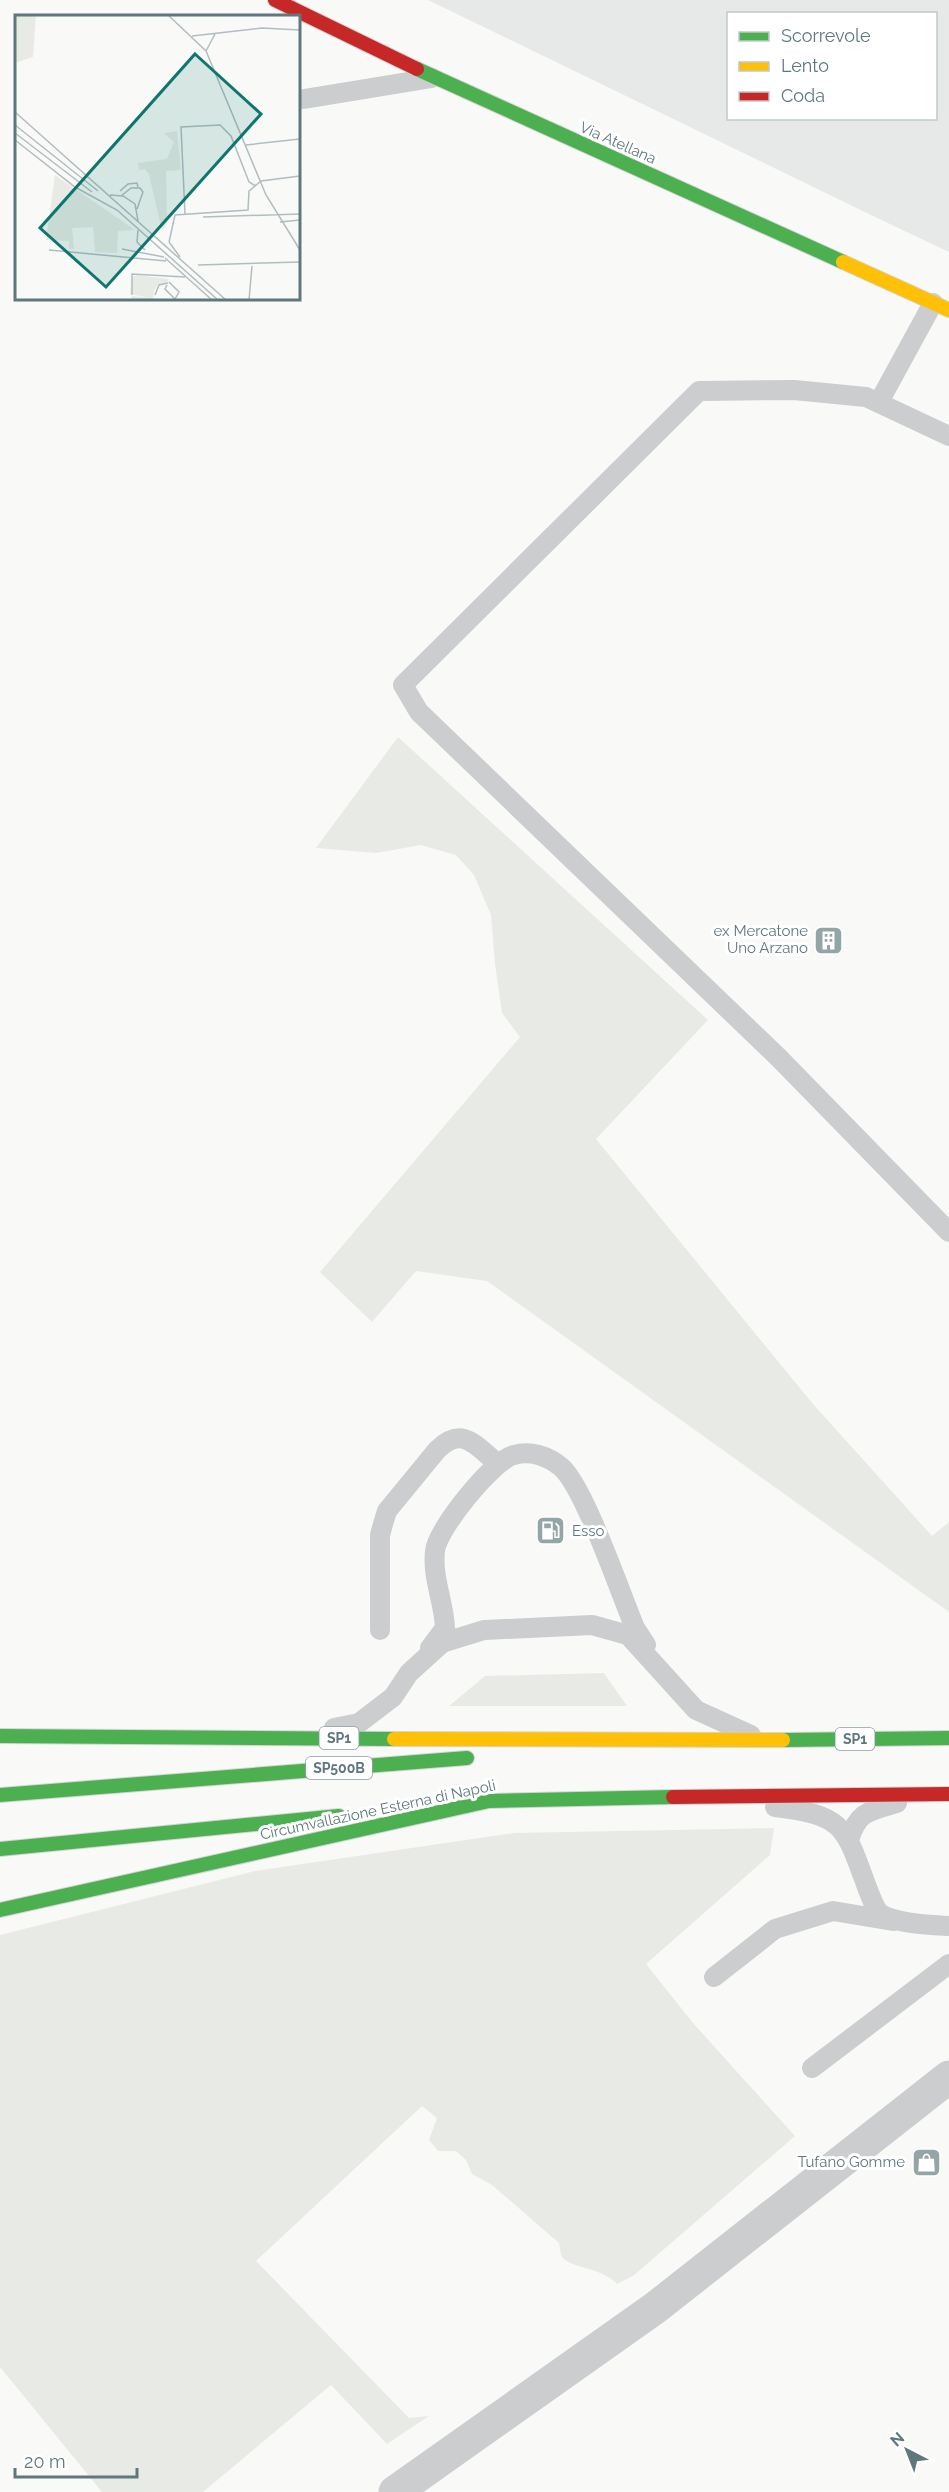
<svg xmlns="http://www.w3.org/2000/svg" width="949" height="2492" font-family="Raleway,sans-serif">
<style>
.built{fill:#e7e9e8;fill-rule:evenodd}
.green{fill:#e8ebe5}
.lines{fill:none;stroke-linecap:round;stroke-linejoin:round}
.fast-casing{stroke:#d4d6d6;stroke-width:16}
.slow-casing{stroke:#d4d6d6;stroke-width:16}
.jam-casing{stroke:#d4d6d6;stroke-width:16}
.lane{stroke:#cbcdce;stroke-width:20}
.street{stroke:#cbcdce;stroke-width:33}
.fast{stroke:#4caf50;stroke-width:14}
.slow{stroke:#ffc107;stroke-width:14}
.jam{stroke:#c62828;stroke-width:14}
.labels{text-anchor:middle;dominant-baseline:central;stroke-width:6;stroke-linejoin:round;paint-order:stroke}
.shield{fill:#fff;stroke:#8ea0a4;stroke-width:1.5}
.shield-label{font-size:14px;font-weight:bold;fill:#5e787d}
.street-label{font-size:15px;fill:#5e787d;stroke:#fff}
.poi-label{font-size:15px;fill:#5e787d;stroke:#fff;text-anchor:end}
.inset-road{fill:none;stroke:#b2bdc0;stroke-width:1.5}
.view{fill:#0f766e;fill-opacity:0.15;stroke:#0f766e;stroke-width:3}
.inset-edge{fill:none;stroke:#5e787d;stroke-width:3}
</style>
<rect width="100%" height="100%" fill="#f9f9f8"/>
<path class="built" d="M428,0H949V252L873,216ZM728,14H936V118H728Z"/>
<path class="green" d="M398,737L708,1020L596,1139L813,1404L932,1536L949,1522V1612L487,1281L416,1271L372,1322L320,1272L520,1037L502,1013L495,964L491,915L474,875L456,855L421,845L376,853L316,848Z
M604,1673L627,1706H449L485,1676Z
M774,1828L770,1855L646,1964L693,2023L795,2136L633,2276L617,2284C602,2267 569,2268 562,2257C560,2253 560,2247 559,2243L492,2185L472,2174L466,2160L456,2151H438L429,2140L437,2118L422,2106L256,2261L409,2418L429,2416L387,2444L331,2385L203,2492H102L0,2367V1935L255,1871L514,1833Z"/>
<g class="lines">
<defs>
<path id="fast" d="M417,69L843,262
M0,1736L394,1739
M783,1740L949,1738
M0,1795L467,1758
M0,1849L339,1816
M0,1910L489,1801L673,1797"/>
<path id="slow" d="M843,262L949,310
M394,1739L783,1740"/>
<path id="jam" d="M275,0L417,69
M673,1797L949,1794"/>
</defs>
<use href="#fast" class="fast-casing"/>
<use href="#slow" class="slow-casing"/>
<use href="#jam" class="jam-casing"/>
<path class="lane" d="M304,99L432,78
M879,402L933,303
M949,436L866,397L794,390L699,391L403,685L419,712L779,1058L949,1232
M380,1630V1535L383,1524L387,1511L437,1450C462,1425 475,1445 497,1463
M430,1648L445,1628C444,1602 432,1578 435,1551C437,1529 493,1460 514,1455C530,1450 548,1456 561,1467C584,1486 621,1595 635,1628L646,1645
M334,1728L359,1723L393,1697L409,1673L442,1643L484,1630L592,1625L628,1635L696,1710L751,1735
M775,1807C846,1815 845,1828 868,1890C871,1897 875,1910 881,1914C897,1924 931,1925 949,1926
M849,1840C858,1811 869,1811 897,1803
M714,1977L775,1929L833,1911L893,1921
M812,2068L949,1964"/>
<path class="street" d="M395,2492L655,2308L949,2077"/>
<use href="#fast" class="fast"/>
<use href="#slow" class="slow"/>
<use href="#jam" class="jam"/>
</g>
<defs>
<symbol id="building-square" viewBox="-11 -11 22 22"><rect x="-9" y="-9" width="18" height="18" rx="4" fill="#94a5a8" stroke="#fff"/><path d="M-4-6H4V6H1V3H-1V6H-4ZM-2.5-4.3h1.7v1.8h-1.7ZM.8-4.3h1.7v1.8H.8ZM-2.5-1h1.7V.8h-1.7ZM.8-1h1.7V.8H.8Z" fill="#fff"/></symbol>
<symbol id="fuel-square" viewBox="-11 -11 22 22"><rect x="-9" y="-9" width="18" height="18" rx="4" fill="#94a5a8" stroke="#fff"/><path d="M-5.5-6h7V0h2V4h1.3V-2.5L3-4.5l.8-.8L6-3V5H2.5V1h-1V6h-7ZM-4.2-4.7v3.2H.2V-4.7Z" fill="#fff"/></symbol>
<symbol id="shop-square" viewBox="-11 -11 22 22"><rect x="-9" y="-9" width="18" height="18" rx="4" fill="#94a5a8" stroke="#fff"/><path d="M-5-2.5h2.3a2.7 3.5 0 0 1 5.4 0H5L5.5 6h-11ZM-1.5-2.5h3a1.5 2.3 0 0 0-3 0Z" fill="#fff"/></symbol>
</defs>
<g fill-rule="evenodd">
<use href="#building-square" x="812" y="924" width="33" height="33"/>
<use href="#fuel-square" x="534" y="1514" width="33" height="33"/>
<use href="#shop-square" x="910" y="2146" width="33" height="33"/>
</g>
<g class="labels">
<g class="shield">
<rect x="319.5" y="1727" width="39" height="22" rx="4.5"/>
<rect x="835.5" y="1728" width="39" height="22" rx="4.5"/>
<rect x="306" y="1757" width="66" height="22" rx="4.5"/>
</g>
<g class="shield-label">
<text x="339" y="1738">SP1</text>
<text x="855" y="1739">SP1</text>
<text x="339" y="1768">SP500B</text>
</g>
<g class="street-label">
<text transform="translate(618 143) rotate(24)">Via Atellana</text>
<text transform="translate(378 1810) rotate(-12)">Circumvallazione Esterna di Napoli</text>
</g>
<g class="poi-label">
<text x="808" y="931">ex Mercatone<tspan x="808" dy="17">Uno Arzano</tspan></text>
<text x="572" y="1531" text-anchor="start">Esso</text>
<text x="905" y="2162">Tufano Gomme</text>
</g>
</g>
<g transform="translate(15 15)">
<rect width="285" height="285" fill="#f9f9f8"/>
<path d="M0,0H21L18,42L0,48ZM162,116L166,155L151,156L152,208L147,216L134,159L130,154L124,155L123,148L152,144L159,127L149,118ZM40,160L120,215L103,216L102,238L80,237L78,212L57,213L59,234H54V226L31,225ZM122,260L154,264L151,269H143L139,276L138,284L147,285H116L117,281L134,283L115,279L117,262Z" fill="#e8ebe5"/>
<path class="inset-road" d="M153,0L191,36L251,180L285,235M177,21L247,13L285,15M191,36L200,19M0,97L211,285M0,110L83,176M0,118L77,177M0,125L60,172L102,195L203,285M231,130L285,124M105,176L113,169L122,168L123,172M95,180L108,181L120,189L123,206M106,181L116,173H125L128,177L122,194M170,199L166,112L205,110L216,121L234,167L241,171M188,202L285,199M265,207L285,205M123,215L122,227L130,235M154,227L160,200L233,195L234,176L246,166L285,161M154,227L165,242M107,234L149,242M34,235L151,246M150,243L197,285M183,250L285,247M152,270L150,274L160,284L164,277L154,267M117,280V259L170,262M140,280L144,270L153,268M234,285L237,251"/>
<path class="view" d="M180,39L246,99L91,272L25,213Z"/>
<rect width="285" height="285" class="inset-edge"/>
</g>
<rect x="727" y="12" width="210" height="108" fill="#ffffff" stroke="#bfc9cb" stroke-width="1.5"/>
<rect x="739" y="32" width="30" height="9" fill="#4caf50" stroke="#bfc9cb" stroke-width="1.5"/>
<text x="781" y="42" font-size="18" fill="#5e787d">Scorrevole</text>
<rect x="739" y="62" width="30" height="9" fill="#ffc107" stroke="#bfc9cb" stroke-width="1.5"/>
<text x="781" y="72" font-size="18" fill="#5e787d">Lento</text>
<rect x="739" y="92" width="30" height="9" fill="#c62828" stroke="#bfc9cb" stroke-width="1.5"/>
<text x="781" y="102" font-size="18" fill="#5e787d">Coda</text>
<g transform="translate(907 2450) rotate(318)" stroke="#ffffff" stroke-width="4.5" paint-order="stroke">
<path d="M0-4.5L10 22L0 15L-10 22Z" fill="#5e787d"/>
<text y="-9" font-size="16" font-weight="bold" text-anchor="middle" fill="#5e787d">N</text>
</g>
<path d="M15 2468v9h122v-9" fill="none" stroke="#5e787d" stroke-width="3"/>
<text x="24" y="2468" font-size="18" fill="#5e787d" stroke="#ffffff" stroke-width="4.5" paint-order="stroke">20 m</text>
</svg>
